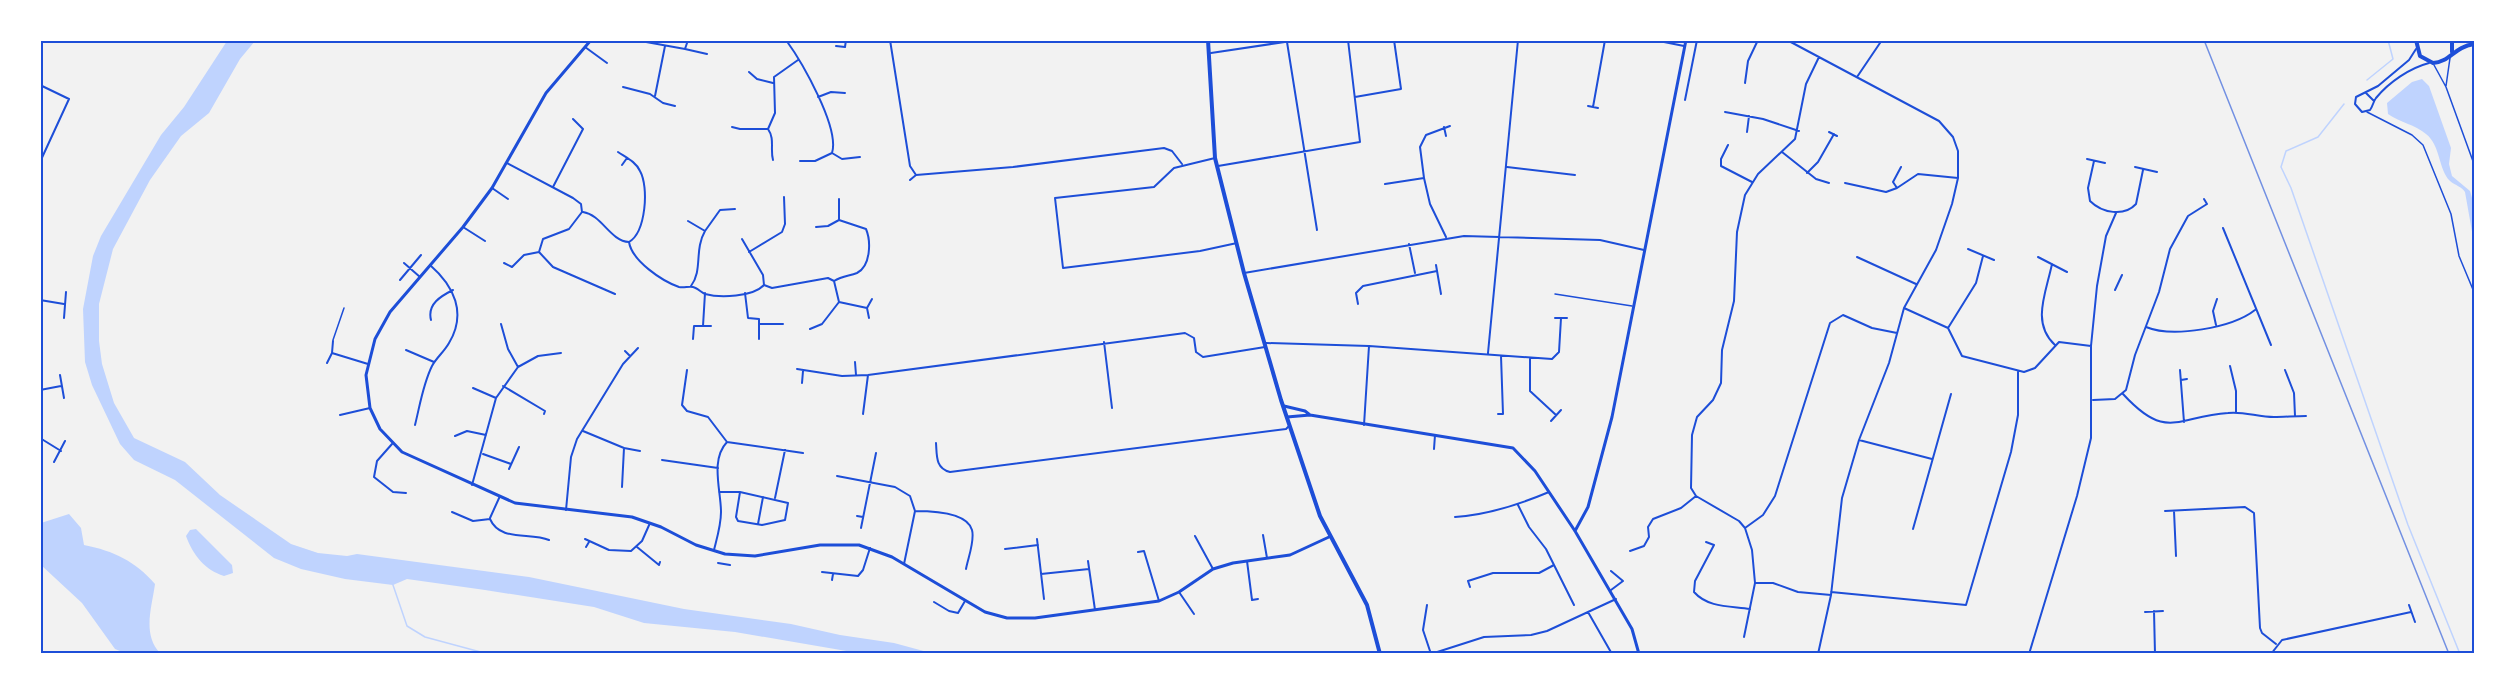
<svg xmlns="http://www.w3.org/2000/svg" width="2515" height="694" font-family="Manrope,sans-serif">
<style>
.water{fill:#bfd3fe}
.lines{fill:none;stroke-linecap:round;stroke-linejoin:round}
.stream{stroke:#bfd3fe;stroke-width:1.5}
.service{stroke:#1d4ed8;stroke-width:1.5}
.minor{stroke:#1d4ed8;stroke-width:2}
.tertiary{stroke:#1d4ed8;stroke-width:3}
.secondary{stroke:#1d4ed8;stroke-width:4}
.rail{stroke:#7290e2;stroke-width:1.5}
.neatline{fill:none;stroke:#1d4ed8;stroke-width:2}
</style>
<rect width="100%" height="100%" fill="#f2f2f2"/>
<path class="water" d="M227,41H255L240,59L209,113L181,136L150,180L113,249L99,304V341L102,364L114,403L134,438L185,462L220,495L291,544L318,553L347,556L357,554L529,577L684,609L791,624L840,635L894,643L931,653H858L735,632L644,623L594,607L485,590L407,579L393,585L345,579L301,569L274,558L175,480L134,460L120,444L92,385L85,362L83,309L93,256L101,236L161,135L184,107Z
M2422,79L2429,86L2451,148L2449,164L2452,176L2470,191L2474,205V243L2465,192C2461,186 2456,186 2450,181C2438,169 2441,146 2426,134C2416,125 2399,122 2388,114L2387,103L2412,82Z
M69,514L81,528L84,545C114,551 135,561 155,584C152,607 142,634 160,653H125L115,649L82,603L41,565V523Z
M196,529L232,565L233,573L224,576C205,570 193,555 186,536L190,530Z"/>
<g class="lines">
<path class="stream" d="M2367,80L2393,59L2388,40
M2344,104L2318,137L2286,151L2281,167L2291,188L2408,525L2460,654
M393,585L407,626L425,637L488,654"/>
<path class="service" d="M2434,65L2446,87L2474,164
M2446,86L2450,58
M2367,112L2412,135L2423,145L2451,214L2459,256L2474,292
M1555,294L1632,306
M333,340L344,308"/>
<path class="minor" d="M635,40L685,49L688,40
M786,40C802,62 840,128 832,153
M890,40L910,166L916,175
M1654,40L1684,46
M1787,40L1939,121L1953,137L1958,151V178L1952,204L1936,250L1904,308L1889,363L1859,440L1842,498L1831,595L1818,654
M40,41L41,40
M1287,42L1317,230
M836,46L845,47L846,40
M585,47L607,63
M685,49L707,54
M2416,49L2409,60L2378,86L2356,97L2355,104L2362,112L2370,110C2373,106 2373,102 2376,98C2389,82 2410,68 2429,63
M1211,53L1298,40
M749,72L757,79L773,83
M1857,77L1882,40
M1745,83L1748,61L1758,40
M40,85L69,99L40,162
M623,87L650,94L663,103L675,106
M2366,93L2374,101
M655,96L665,46
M818,97L831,92L845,93
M1355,97L1401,89L1394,40
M1685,100L1697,40
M1588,106L1598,108
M1593,107L1605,40
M1725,112L1763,119L1799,131
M732,127L740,129H768L775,113L774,77L798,60
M1444,127L1446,136
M768,129C775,139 770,149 773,160
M1747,132L1749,116
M1829,132L1837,136
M1728,145L1721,159V166L1752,182
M618,152C627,158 636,162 640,171C649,187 646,232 629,242
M1782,152L1816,179L1829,183
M832,153L842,159L860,157
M1215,158L1174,168L1154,187L1055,198L1063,268L1200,251L1237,243
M2087,159L2105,163
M800,161H815L832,153
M2094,161L2088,188L2090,201C2102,213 2124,217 2136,204L2143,170
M507,163L573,198L581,204L582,212
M622,165L627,158
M1218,166L1360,142L1348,40
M1507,167L1575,175
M2135,167L2157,172
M1807,173L1818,162L1834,134
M910,180L916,175L1013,167L1164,148L1172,151L1182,164
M1845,183L1886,192L1897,188L1918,174L1958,178
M1385,184L1424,178
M553,187L583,129L573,119
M492,188L508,199
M1897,188L1893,182L1901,167
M582,212L569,229L543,239L539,252L553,267L615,294
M583,212C602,215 610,241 629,242
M688,221L705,231C694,250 703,270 691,286
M463,227L485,241
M816,227L828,226L839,220
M2223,228L2271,345
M705,231L720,210L735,209
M1446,237L1430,204L1424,178L1420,147L1426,135L1450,126
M742,239L763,275L764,285
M629,242C632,261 662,281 679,287C684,288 689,286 693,287C697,288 701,292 705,294C720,298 753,297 764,285L772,288L828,278L834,281
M1409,244L1415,273
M1968,249L1994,260
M749,252L782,232L785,224L784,197
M1857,257L1916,284
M2038,257L2067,272
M404,263L420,277
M504,263L512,267L524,255L539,252
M2052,264C2046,293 2031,323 2055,345
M1436,265L1441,294
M1244,273L1464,236L1600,240L1644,250
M400,280L421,255
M834,281C842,276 849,276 857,273C871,266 871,241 866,229L839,220V199
M2115,290L2122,275
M745,293L748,318L759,319V339
M40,300L64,304
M839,302L867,308L869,318
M1358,304L1356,293L1363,286L1437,271
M867,308L872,299
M1904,308L1948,328L1962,356L2024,372L2035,368L2059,342L2091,346
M64,318L66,292
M1555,318H1567
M431,320C427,304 441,296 453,290
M760,324H783
M2216,325L2213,311L2217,299
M703,326L705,293
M2146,327C2173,338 2232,328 2255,310
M1948,328L1976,283L1983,256
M810,329L822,324L839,302L834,281
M693,339L694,326H711
M1104,342L1112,408
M1266,343L1369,346L1552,359L1559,352L1561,318
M406,350L434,362
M625,351L630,356
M332,353L368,364
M1488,353L1518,40
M1530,358V391L1556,415
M855,362L856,375
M327,363L332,353L333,341
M2230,366L2236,391V413
M518,367L538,356L561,353
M797,369L842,376L868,375L1185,333L1194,338L1196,352L1203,357L1265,347
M687,370L682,405L687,411L708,417L727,442
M2180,370L2184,422
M2285,370L2294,393L2295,416
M60,375L64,398
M2181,380L2187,379
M802,383L803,371
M503,386L545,411L544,414
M473,388L496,398
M40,390L61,386
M2123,394C2167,442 2177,416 2228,413C2243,411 2258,417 2274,417C2284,417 2295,416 2306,416
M2093,400L2115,399L2126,390L2135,355L2159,292L2170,249L2188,216L2207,204L2204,199
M863,414L868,375
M1498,414H1503L1501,356
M340,415L370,408
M1551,421L1561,410
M415,425C420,405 423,384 432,366C436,358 444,352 449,343C467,313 454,286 430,265
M1364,425L1369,346
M583,431L624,448L622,487
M455,436L467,431L486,435
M40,438L61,451
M1859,440L1932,459
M727,442L803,453
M936,443C937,455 935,468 950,472L1286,429L1290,425
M392,444L377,461L374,477L393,492L406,493
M624,448L640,451
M1434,449L1435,435
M483,454L511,464
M662,460L718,468
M54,462L65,441
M509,469L519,447
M837,476L895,487L910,496L915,511L904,564
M472,485L496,398L518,367L508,349L501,324
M719,492H740L788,503L785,520L762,525L738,521L736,517L740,492
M775,498L785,450
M1518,505L1529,527L1546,549L1574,605
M566,510L571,457L577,439L623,364L638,348
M915,511C930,511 967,512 972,530C975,541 968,558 966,569
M2165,511L2245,507L2254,513L2260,628L2262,633L2276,644
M2174,511L2176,556
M452,512L473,521L490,519
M857,516L863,517
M1455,517C1488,515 1518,505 1549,492
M490,518L500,496
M490,519C500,542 530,532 549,540
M758,524L763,497
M861,528L876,453
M1745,528L1763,515L1775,496L1830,323L1843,315L1872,328L1897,333
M1913,529L1951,394
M1263,535L1267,558
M1195,536L1213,569
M585,539L609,550L631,551L642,541L650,523
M1037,539L1044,599
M1706,542L1714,545L1695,581L1694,592C1708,608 1731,606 1750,609
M586,547L589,542
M637,547L659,565L660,562
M1005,549L1038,545
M714,550C717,538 721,525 721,512C721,490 710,460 727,442
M1630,551L1644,546L1649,537L1648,527L1653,519L1681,508L1696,496
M1138,552L1144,551L1159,601
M1088,561L1095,610
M1247,561L1252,600L1258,599
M718,563L730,565
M822,572L858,576L863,570L870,548
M1041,574L1089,569
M832,580L833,574
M1755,583H1773L1798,592L1831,595
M1470,587L1468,581L1493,573H1539L1554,565
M1611,590L1623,581L1611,571
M1179,592L1194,614
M1831,592L1966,605L2011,452L2018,415V371
M934,602L949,611L958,613L965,601
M1427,605L1423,630L1431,654
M2409,605L2415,622
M2154,611L2155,654
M1588,612L1612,654
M2145,612L2163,611
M1744,637L1755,583L1752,550L1745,528L1739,521L1696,496L1691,488L1692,435L1697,417L1713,400L1721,383L1722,350L1734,301L1737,232L1745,195L1758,174L1795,139L1806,84L1819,57
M1431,654L1484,637L1531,635L1547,631L1616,599
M2029,654L2077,496L2091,438V346L2097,286L2106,236L2116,213
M2271,654L2282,640L2411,612"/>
<path class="tertiary" d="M591,40L546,93L492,188L463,227L390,312L375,339L366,375L370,408L380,429L402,452L515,503L632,517L661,527L696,545L725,554L755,556L820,545H859L892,557L985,612L1007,618H1035L1159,601L1179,592L1213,569L1233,563L1290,555L1329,537
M1284,406L1305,411L1310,415
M1287,417L1310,415L1513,448L1535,471L1575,531L1632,629L1639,654
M1575,531L1588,507L1612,417L1686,40"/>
<path class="secondary" d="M1208,40L1215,158L1244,273L1281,400L1320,516L1367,605L1380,654
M2416,40L2420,56L2433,63C2450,62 2454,47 2474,44
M2452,40V52"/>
<path class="rail" d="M2204,40L2449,654"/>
</g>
<rect width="2515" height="694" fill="none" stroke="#ffffff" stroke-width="84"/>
<rect x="42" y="42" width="2431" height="610" class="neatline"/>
</svg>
